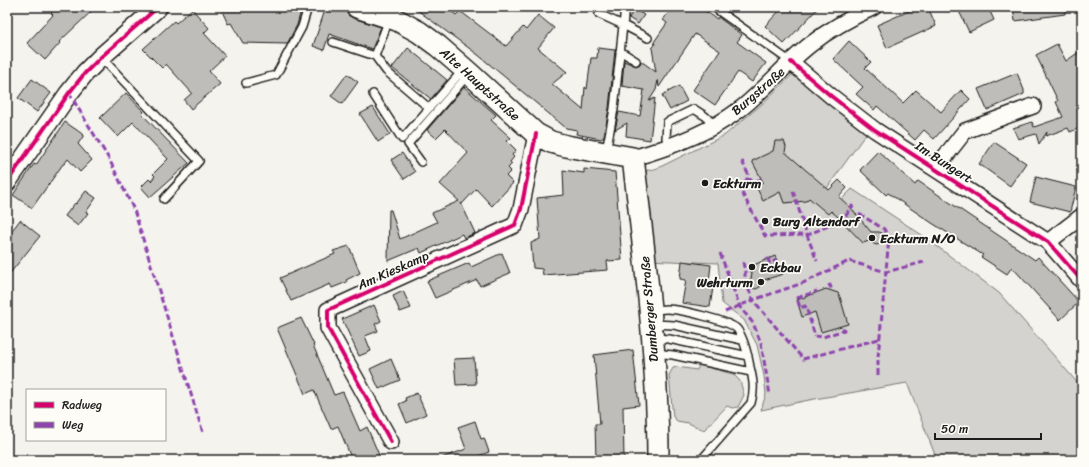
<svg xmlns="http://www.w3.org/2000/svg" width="1089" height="467" font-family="Sriracha,sans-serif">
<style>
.green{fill:#d4d3cf;stroke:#787876}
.building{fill:#bebdba;stroke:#1c1c1c}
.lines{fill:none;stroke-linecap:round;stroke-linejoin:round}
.service-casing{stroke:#1c1c1c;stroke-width:10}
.minor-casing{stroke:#1c1c1c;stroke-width:18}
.tertiary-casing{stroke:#1c1c1c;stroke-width:21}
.secondary-casing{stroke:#1c1c1c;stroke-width:24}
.service{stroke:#fdfcf7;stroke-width:7}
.minor{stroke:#fdfcf7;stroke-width:15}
.tertiary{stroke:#fdfcf7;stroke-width:18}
.secondary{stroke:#fdfcf7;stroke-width:21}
.quiet{stroke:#8e44ad;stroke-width:3;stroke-dasharray:6 3;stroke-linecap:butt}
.cycleway-casing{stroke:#fdfcf7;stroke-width:6}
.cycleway{stroke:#d6006c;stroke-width:4}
.poi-dot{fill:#1c1c1c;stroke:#fdfcf7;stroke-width:1.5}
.labels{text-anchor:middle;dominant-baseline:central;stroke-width:3.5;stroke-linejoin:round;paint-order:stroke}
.street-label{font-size:13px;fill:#1c1c1c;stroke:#fdfcf7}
.poi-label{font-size:13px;font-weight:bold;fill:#1c1c1c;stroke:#fdfcf7;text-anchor:start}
</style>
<rect width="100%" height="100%" fill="#f4f3ee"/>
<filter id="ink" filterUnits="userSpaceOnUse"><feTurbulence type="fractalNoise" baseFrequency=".025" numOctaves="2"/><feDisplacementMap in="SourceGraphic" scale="8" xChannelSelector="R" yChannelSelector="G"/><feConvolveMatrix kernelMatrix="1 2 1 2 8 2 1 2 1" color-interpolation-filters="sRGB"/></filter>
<g filter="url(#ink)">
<path class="green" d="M797,70L870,128L827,188L841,200L852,189L922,235L999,293L1082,388V453L1079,460H937L907,383L809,400L761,410L766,394L764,376L757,345L744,320L722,303L718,263L646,260L637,173L658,168L725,135L761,105Z
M699,365L733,374L740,381L744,395L738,407L732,408L727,406L704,430L688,423L677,421L673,417L669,375L673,368L677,367L697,370Z"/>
<path class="building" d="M57,7H96L59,42L60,43L45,60L27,43L53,15L51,13Z
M220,7H302L297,25L287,44L243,43L231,23L228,24Z
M326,7H335L346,11L348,15L353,18L381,27L372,49L329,34L324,50L313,46Z
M413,7H446L456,15L460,11L506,46L523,27L526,30L538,15L554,28L538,48L567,72L552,84L583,110L585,87L587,89L591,58H597L598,48L615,50L609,108L604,137L601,139L576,134L577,130L566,128L477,54Z
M672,7H700L717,19L718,17L742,35L737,42L766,63L752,82L738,72L715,105L693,90L720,51L695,34L659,87L658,80L656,90L649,101L655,98L650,140L626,136L627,123L615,130L619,112L640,116L644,90L622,86L624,61L636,66L640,64L641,61L656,72L652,48L655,45L654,42L667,23L663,20Z
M783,7H819L784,44L765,26Z
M918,7H928L936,26L887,48L877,25Z
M967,7H988L994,20L969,32L959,11Z
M1013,7H1065V14L1015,21Z
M192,9L209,28L204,33L225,56L209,71L220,84L191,109L184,100L192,93L166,64L162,68L143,49L174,21L176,23Z
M634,9L644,15L638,24L629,18Z
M849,41L871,62L865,68L903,103L916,90L941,112L961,90L970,99L934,139L924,130L915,140L877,106L874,110L856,94L863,87L833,59Z
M1057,44L1066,61L1082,50V127L1070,132L1068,128L1046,136L1047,132L1039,144L1036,134L1018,139L1013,128L1032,122L1034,127L1063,117L1056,102L1058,101L1036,55Z
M408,48L447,80L431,99L392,68Z
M1017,73L1024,90V94L987,110L978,89Z
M347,74L358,82L342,104L331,96Z
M32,79L51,93L37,112L18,98Z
M679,86L687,101L670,110L662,95Z
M464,87L496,115L491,120L511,138L507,141L516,150L512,155L514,157L510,162L512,164L508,168L511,171L506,176L513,183L492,206L476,189L462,204L461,203L475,233L464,238L462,234L421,253L419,248L388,261L389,210H391L400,239L437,222L432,213L459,201L440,184L468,153L445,129L436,138L427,130Z
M126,93L144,112L142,114L189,163L150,197L141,187L149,179L151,181L155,176L153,174L168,159L133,122L118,137L100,118Z
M373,107L390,134L378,142L360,114Z
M65,122L84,135L78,144L92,160L80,172L68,159L64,164H63L32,208L13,195L34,164L36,165Z
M775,141H784L786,147L785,152L829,190L839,180L847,188L839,197L851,208L871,232H879L882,233L884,240L883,243L876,245L869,241L863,243L837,216L831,211L828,214L809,198L806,201L784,203L780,192L763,201L756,186L763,182L752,161L773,151Z
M994,142L1026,163L1010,186L979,164Z
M878,151L915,185L918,181L1035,260L1038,257L1079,302L1060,320L1012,267L1007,274L981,257L983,255L932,223L888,193L886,195L860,170Z
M402,153L415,172L404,179L391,160Z
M584,169L615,172L622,260L607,261L608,270L543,275L542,269L533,268L531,243L540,239L537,198L564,195L563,170L584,173Z
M1036,177L1076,187L1070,212L1030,202Z
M86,191L96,198L86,212L88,213L78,226L65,216L75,203L76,204Z
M20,220L40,236L7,277V237Z
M349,246L360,273L346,280L347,282L332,288L330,284L291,301L280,278L335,254L333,251Z
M502,253L510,273L480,286L477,280L435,298L427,281L469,263L471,267Z
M775,256L783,274L764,280L760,287L756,289L752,288L750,283L752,274L749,267Z
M682,261L711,265L709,281H714L710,307L682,303L686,280L680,279Z
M826,289L838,293L840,297L848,324L821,332L815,312L802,317L797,300Z
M403,291L411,308L400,312L393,296Z
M374,305L381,321L375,324L378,331L365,336L371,351L359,356L342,319Z
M301,318L314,345H313L334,395L343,392L360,431L367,427L379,455L367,460H352L338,426L331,429L314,390L305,394L277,328Z
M633,350L639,405L623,407L624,460H596L595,424H600L594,355Z
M474,358L476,384L456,385L454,359Z
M391,359L400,380L379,389L370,369Z
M417,393L426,414L407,423L399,404L406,401L405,398Z
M475,421L481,439L484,438L489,452L468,460H439V459L466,449L458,427Z"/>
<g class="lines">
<defs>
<path id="service" d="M713,7L791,62
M599,14L623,25L648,38
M389,19L375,56L386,71L429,108
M333,42L375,56
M620,51L636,61
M101,57L199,161L164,199
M246,83L276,75L302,27L308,7
M373,94L402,139L462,71
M669,146L666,138L667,122L694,109L705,116L715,125
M606,151L614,109L625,7
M421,162L408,144L468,75
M652,310C657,310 662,309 667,309C679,309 730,321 737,329C744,338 748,356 750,367C753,379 755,390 751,403L701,460
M654,324L674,325L742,340
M654,338L669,339L748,356
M655,353L673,355L751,372"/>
<path id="minor" d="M791,62L831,96L875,130L1048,242L1082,281
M633,158C668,148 710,132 739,110C765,90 785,64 811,44C830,29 852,17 874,7
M936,168L965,131L1033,106
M1048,242L1082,216
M391,442L328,328V310L515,225L521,209L536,134"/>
<path id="tertiary" d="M7,182L69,93L85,73L101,57L158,7"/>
<path id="secondary" d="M357,7L397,20L419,32L438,46L469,73L536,134L551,142L566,146L633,158C645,258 658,359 658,460"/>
</defs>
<use href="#service" class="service-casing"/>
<use href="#minor" class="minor-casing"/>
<use href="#tertiary" class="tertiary-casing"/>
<use href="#secondary" class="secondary-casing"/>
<use href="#service" class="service"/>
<use href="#minor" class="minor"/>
<use href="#tertiary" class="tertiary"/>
<use href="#secondary" class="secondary"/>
<path class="quiet" d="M69,93L109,159L134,210L203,433
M742,161L748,174L747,179L740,189L765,236L807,235L817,261
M747,179L756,181L762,179
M716,184H717
M793,191L807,235L840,221L848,213V211L852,206L853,208
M859,214L884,229L889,238L878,357V378
M720,253L740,307L753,323L761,343L770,395
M767,258L770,263L777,260
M743,262L745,272V280L753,300L803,359L879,339
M828,286L830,285L832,291
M806,308L805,306L800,308L797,298L817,291
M807,310L815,336L823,337L844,330L842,326
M725,312L753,300L803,283L849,261L886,272L924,262"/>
<defs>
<path id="cycleway" d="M791,62L831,96L875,130L1048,242L1082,281
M7,182L69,93L85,73L101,57L158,7
M391,442L328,328V310L515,225L521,209L536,134"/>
</defs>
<use href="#cycleway" class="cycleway-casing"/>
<use href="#cycleway" class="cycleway"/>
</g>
</g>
<g class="poi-dot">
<circle cx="705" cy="183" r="4"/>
<circle cx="765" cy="221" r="4"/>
<circle cx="872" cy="238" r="4"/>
<circle cx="752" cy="267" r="4"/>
<circle cx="761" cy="282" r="4"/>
</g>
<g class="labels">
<g class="street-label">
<text transform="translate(480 84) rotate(42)">Alte Hauptstraße</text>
<text transform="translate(758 91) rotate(-41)">Burgstraße</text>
<text transform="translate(944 162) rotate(33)">Im Bungert</text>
<text transform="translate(393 270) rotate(-24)">Am Kieskamp</text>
<text transform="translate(649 309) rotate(-95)">Dumberger Straße</text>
</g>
<g class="poi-label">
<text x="713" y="183">Eckturm</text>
<text x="773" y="221">Burg Altendorf</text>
<text x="880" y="238">Eckturm N/O</text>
<text x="760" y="267">Eckbau</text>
<text x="753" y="282" text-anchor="end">Wehrturm</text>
</g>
</g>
<rect width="1089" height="467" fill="none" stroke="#fdfcf7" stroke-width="24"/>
<rect x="12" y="12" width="1065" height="443" fill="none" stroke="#1c1c1c" stroke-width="1.5" filter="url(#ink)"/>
<rect x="26" y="389" width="140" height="52" fill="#fdfcf7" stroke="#a3a29f"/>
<rect x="34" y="402" width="20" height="6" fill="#d6006c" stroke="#a3a29f"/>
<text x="62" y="409" font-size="12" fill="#1c1c1c">Radweg</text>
<rect x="34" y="422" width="20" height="6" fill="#8e44ad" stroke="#a3a29f"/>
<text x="62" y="429" font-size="12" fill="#1c1c1c">Weg</text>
<path d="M935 433v6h106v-6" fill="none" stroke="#1c1c1c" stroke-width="2"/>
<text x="941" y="433" font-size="12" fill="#1c1c1c" stroke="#fdfcf7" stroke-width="3" paint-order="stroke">50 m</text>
</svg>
